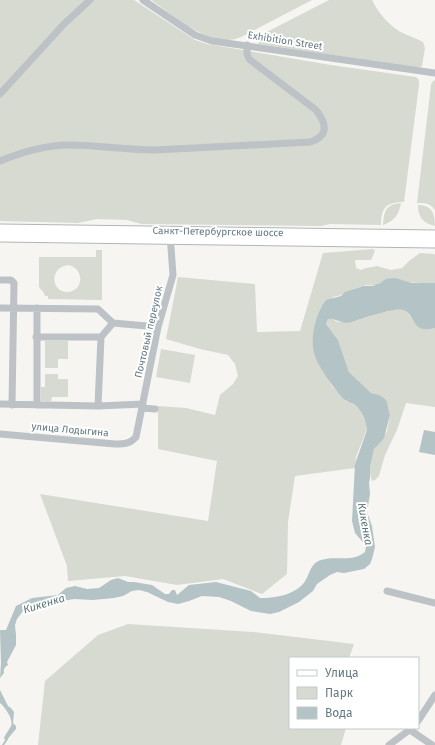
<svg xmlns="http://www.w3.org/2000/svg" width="435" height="745" font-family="'Fira Sans',sans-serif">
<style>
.green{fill:#d6dad1;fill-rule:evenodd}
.water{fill:#b4c3c5}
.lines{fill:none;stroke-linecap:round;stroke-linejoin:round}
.stream{stroke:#b4c3c5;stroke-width:2}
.major-casing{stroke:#b0b6b9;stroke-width:11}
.minor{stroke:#bcc2c5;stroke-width:7}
.major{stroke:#fff;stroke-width:9}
.labels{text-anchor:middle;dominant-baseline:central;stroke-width:4;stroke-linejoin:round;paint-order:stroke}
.street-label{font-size:10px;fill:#657a83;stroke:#fff}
.water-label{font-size:11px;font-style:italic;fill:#5c7678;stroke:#fff}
</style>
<rect width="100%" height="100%" fill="#f6f5f2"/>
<path class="green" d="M0,0H134L195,40L207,44L331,65L416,77L419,80V85L404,202C386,202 381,208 381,225L330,224L321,226L141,224L127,220L97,219L78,223L0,221Z
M151,0H312L241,37C211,50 175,16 151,0Z
M329,0H372C379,14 391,28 405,34C411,37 418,39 423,42L425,48L422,66L419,68L259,44L258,42L259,36Z
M435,80V210C430,203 425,203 417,203L431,85L432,82Z
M401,203C399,215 394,221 383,225C384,211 386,204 401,203Z
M418,205C432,205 435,214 435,226C423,223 418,217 418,205Z
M373,249L375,251L371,260H355L356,268L361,270L366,268L377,266L391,270L402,268L409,261L420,253L434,254L435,255V283C418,284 401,281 384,281C378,288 370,284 363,286C352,288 343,296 333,297L316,320L314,334V353L332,386L346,401L355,405L360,410L366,424L367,429L356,457L355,468L295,476L288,522L287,574L262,594L223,579L177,585L125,576L68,581L67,566L40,494L208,521L217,461L158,449V406L186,408L215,415L220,395L233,384L238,376L235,364L228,355L200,349L166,339L178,277L255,284L257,332L300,331L323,253Z
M96,250H102V300L48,299V296H45L44,293L39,287V257H96ZM68,265C85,268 84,292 67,292C50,291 50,267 68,265Z
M399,309C415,310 410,334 435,328V407L406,403L397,430L385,455L379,476L375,480L372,481L370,474V467L374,449L380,443L387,431L390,415L388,405L376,395L371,393L349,372L338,340L326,324L328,319H332L338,322H352L380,313Z
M45,341H68V359H58V368H45Z
M161,349L195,355L190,383L156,377Z
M45,374H58V379H68V397H52L51,401H41V387H45Z
M128,624L253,632L354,644L349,658H290V728H346L341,745H38L45,681L98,635Z"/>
<path class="water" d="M395,278L412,283H435V328C410,334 417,315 403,310C396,307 361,319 352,322C344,325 336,318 328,319L326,324L338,340L349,372L371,393L379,395L384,398L387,402L390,415L384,438L380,443L374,449L370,467V478L369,483L370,494L367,512L372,526L375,547L372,559L370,564L364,569L344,573L337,572L330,575L317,584L313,591L299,602L279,612L270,614L251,611L231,601L219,597L202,596L189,601L178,604L168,602L147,592L139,590L132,591L123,596L114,598L93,600L74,599L40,605L23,611L17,619L15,625L16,635V645L7,662L8,665C5,667 3,669 4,673L0,678L1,663L0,630H6L16,606L32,598L58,595L66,588L75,586L87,589L99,588L111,580L118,578L128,582H134L152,585L165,594H169L172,590H175L177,595L189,585L216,582L251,591L260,598C274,598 290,596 301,586C310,579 308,564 321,560C336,555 352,563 365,552L366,546L355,533L352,521L355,464L367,430C366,422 362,410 355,405C353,403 349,403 347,401C344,400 342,397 340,395C332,385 317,365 314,353C310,336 316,313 326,300L341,296L345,292L363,286H373L377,284H379L386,279Z
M424,430L435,432V455L419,452Z
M0,690L8,706L11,708L14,712L13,723L16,726V729L6,741L4,738C6,733 9,730 11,726C14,720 5,707 0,703Z"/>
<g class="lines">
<path class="stream" d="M3,745L7,739"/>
<defs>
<path id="major" d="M0,229L435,235
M0,237L435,243"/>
</defs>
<use href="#major" class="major-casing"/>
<path class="minor" d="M143,0L195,35L212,41L435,73
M0,94L64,24L90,0
M0,161C22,152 45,145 69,145C98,145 126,150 155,150L310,142C329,136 327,124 316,110L249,59L247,54V45
M0,280H11L14,283L12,405
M0,308L98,309L113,323L158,327
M37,308V405
M36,337H101
M0,404L98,406L143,404
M98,406L101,337L113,323
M142,408L155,409
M0,434L115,444C124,444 130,444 136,437L158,327L173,275L170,234
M387,591L435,603
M418,721L435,695
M410,730L432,745
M389,745L412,728"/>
<use href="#major" class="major"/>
</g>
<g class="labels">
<g class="street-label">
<text transform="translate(285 41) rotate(9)">Exhibition Street</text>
<text transform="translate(218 232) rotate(1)">Санкт-Петербургское шоссе</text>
<text transform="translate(149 332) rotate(-77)">Почтовый переулок</text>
<text transform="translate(70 430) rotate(5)">улица Лодыгина</text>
</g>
<g class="water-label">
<text transform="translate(365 524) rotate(80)">Кикенка</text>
<text transform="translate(44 604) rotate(-17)">Кикенка</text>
</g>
</g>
<rect x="289" y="657" width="130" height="72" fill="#ffffff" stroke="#c1cacd"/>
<rect x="297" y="670" width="20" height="6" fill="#ffffff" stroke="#c1cacd"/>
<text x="325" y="677" font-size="12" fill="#657a83">Улица</text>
<rect x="297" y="687" width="20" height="12" fill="#d6dad1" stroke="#c1cacd"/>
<text x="325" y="697" font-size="12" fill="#657a83">Парк</text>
<rect x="297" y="707" width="20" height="12" fill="#b4c3c5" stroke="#c1cacd"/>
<text x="325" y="717" font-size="12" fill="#657a83">Вода</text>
</svg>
